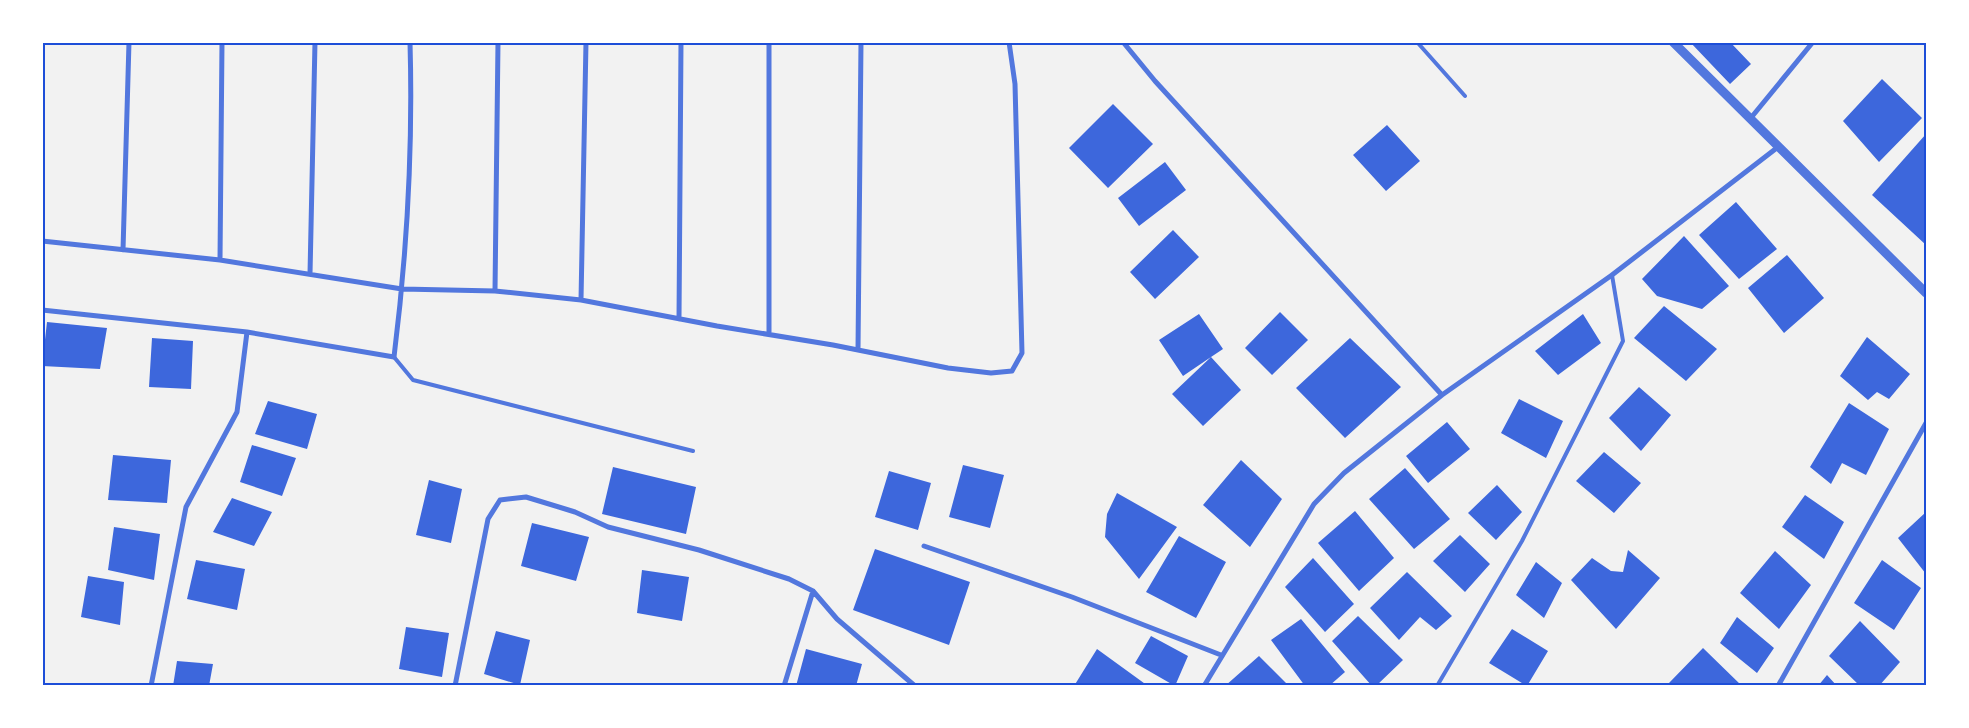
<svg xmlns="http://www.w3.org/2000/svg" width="1969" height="728" font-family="'Golos Text',sans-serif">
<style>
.building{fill:#3d67dc}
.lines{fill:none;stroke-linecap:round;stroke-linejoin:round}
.service{stroke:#5277de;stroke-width:4}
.minor{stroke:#5277de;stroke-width:5}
.tertiary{stroke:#5277de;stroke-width:9}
.neatline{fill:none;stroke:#1d4ed8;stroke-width:2}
</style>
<rect width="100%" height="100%" fill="#f2f2f2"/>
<path class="building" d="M1690,42H1730L1751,64L1730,84Z
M1882,79L1922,118L1879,162L1843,121Z
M1113,104L1153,144L1108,188L1069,148Z
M1387,125L1420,161L1386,191L1353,155Z
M1926,134V245L1872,195Z
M1165,162L1186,190L1139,226L1118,198Z
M1736,202L1777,249L1739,279L1699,235Z
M1173,230L1199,257L1155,299L1130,272Z
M1684,236L1729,286L1702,309L1657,296L1642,279Z
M1787,255L1824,298L1784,333L1748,288Z
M1664,306L1717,349L1686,381L1634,338Z
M1280,312L1308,340L1272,375L1245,348Z
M1199,314L1223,349L1211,357L1241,390L1203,426L1172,394L1211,357L1183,376L1159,340Z
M1583,314L1601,343L1558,375L1535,351Z
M47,322L107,328L100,369L42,366Z
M1867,337L1910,374L1889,399L1877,392L1868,400L1840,376Z
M152,338L193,341L191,389L149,387Z
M1350,338L1401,387L1345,438L1296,388Z
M1639,387L1671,415L1641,451L1609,418Z
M1519,399L1563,421L1546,458L1501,433Z
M268,401L317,414L307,449L255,434Z
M1849,403L1889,429L1866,475L1842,463L1831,484L1810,467Z
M1447,422L1470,449L1428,483L1406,456Z
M252,445L296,458L282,496L240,482Z
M1604,452L1641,483L1614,513L1576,481Z
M113,455L171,460L167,503L108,500Z
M1241,460L1282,499L1250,547L1203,505Z
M963,465L1004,475L990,528L949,517Z
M613,467L696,487L686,534L602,514Z
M1405,468L1450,519L1414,549L1369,499Z
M889,471L931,483L918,530L875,517Z
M429,480L462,489L451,543L416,535Z
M1497,485L1522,512L1496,540L1468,513Z
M1117,493L1177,527L1139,579L1105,537L1107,514Z
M1805,495L1844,522L1824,559L1782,527Z
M232,498L272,512L254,546L213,532Z
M1355,511L1394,558L1359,591L1318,543Z
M1926,512V574L1898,538Z
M532,523L589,537L576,581L521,566Z
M114,527L160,534L154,580L108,570Z
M1460,535L1490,564L1465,592L1433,561Z
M1179,536L1226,562L1196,618L1146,592Z
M875,549L970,582L949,645L853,610Z
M1628,550L1660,578L1616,629L1571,580L1592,558L1611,571L1623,572Z
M1775,551L1811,585L1779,629L1740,593Z
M1313,558L1354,604L1325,632L1285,587Z
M196,560L245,569L237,610L187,599Z
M1882,560L1921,588L1894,630L1854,603Z
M1536,562L1562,583L1544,618L1516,595Z
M642,570L689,577L682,621L637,613Z
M1407,572L1452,616L1436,630L1420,617L1399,640L1370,608Z
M88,576L124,582L120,625L81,617Z
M1358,616L1403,660L1376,686H1372L1332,641Z
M1737,617L1774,648L1757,673L1720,643Z
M1301,619L1345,672L1329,686H1305L1271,640Z
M1860,621L1900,662L1879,686H1860L1829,656Z
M406,627L449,633L442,677L399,669Z
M1512,629L1548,651L1527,686L1489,663Z
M496,631L530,640L520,685L484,674Z
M1151,636L1188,656L1175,686L1135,663Z
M1703,648L1742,686H1672L1669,683Z
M806,649L862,664L856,686H796Z
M1097,649L1148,686H1074Z
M1259,656L1289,686H1225Z
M177,661L213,664L209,686H173Z
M1827,675L1837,686H1818Z"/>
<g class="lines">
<path class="service" d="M1417,42L1465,96
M394,357L413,380L693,451
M1437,686L1522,541L1623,341L1612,275"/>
<path class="minor" d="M769,42V334
M1123,42L1155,81L1442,395
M1750,119L1813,42
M42,241L220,260L402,289L495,291L581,300L717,326L833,345L948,368L991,373L1012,371L1022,353L1015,84L1009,42
M123,250L129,42
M220,260L222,42
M310,274L315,42
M495,291L498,42
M581,300L586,42
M42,310L247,332L394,357C407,253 413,147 410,42
M679,319L681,42
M858,350L861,42
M924,546L1072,597L1221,655
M151,686L186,507L237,412L247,332
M455,686L488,519L500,500L526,497L575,512L608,527L699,550L789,579L813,591L837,619L915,686
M784,686L813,591
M1204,686L1314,504L1344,473L1442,395L1612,275L1778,147
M1778,686L1926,423"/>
<path class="tertiary" d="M1673,42L1926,293"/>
</g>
<rect width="1969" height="728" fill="none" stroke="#ffffff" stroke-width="88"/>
<rect x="44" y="44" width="1881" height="640" class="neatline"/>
</svg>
